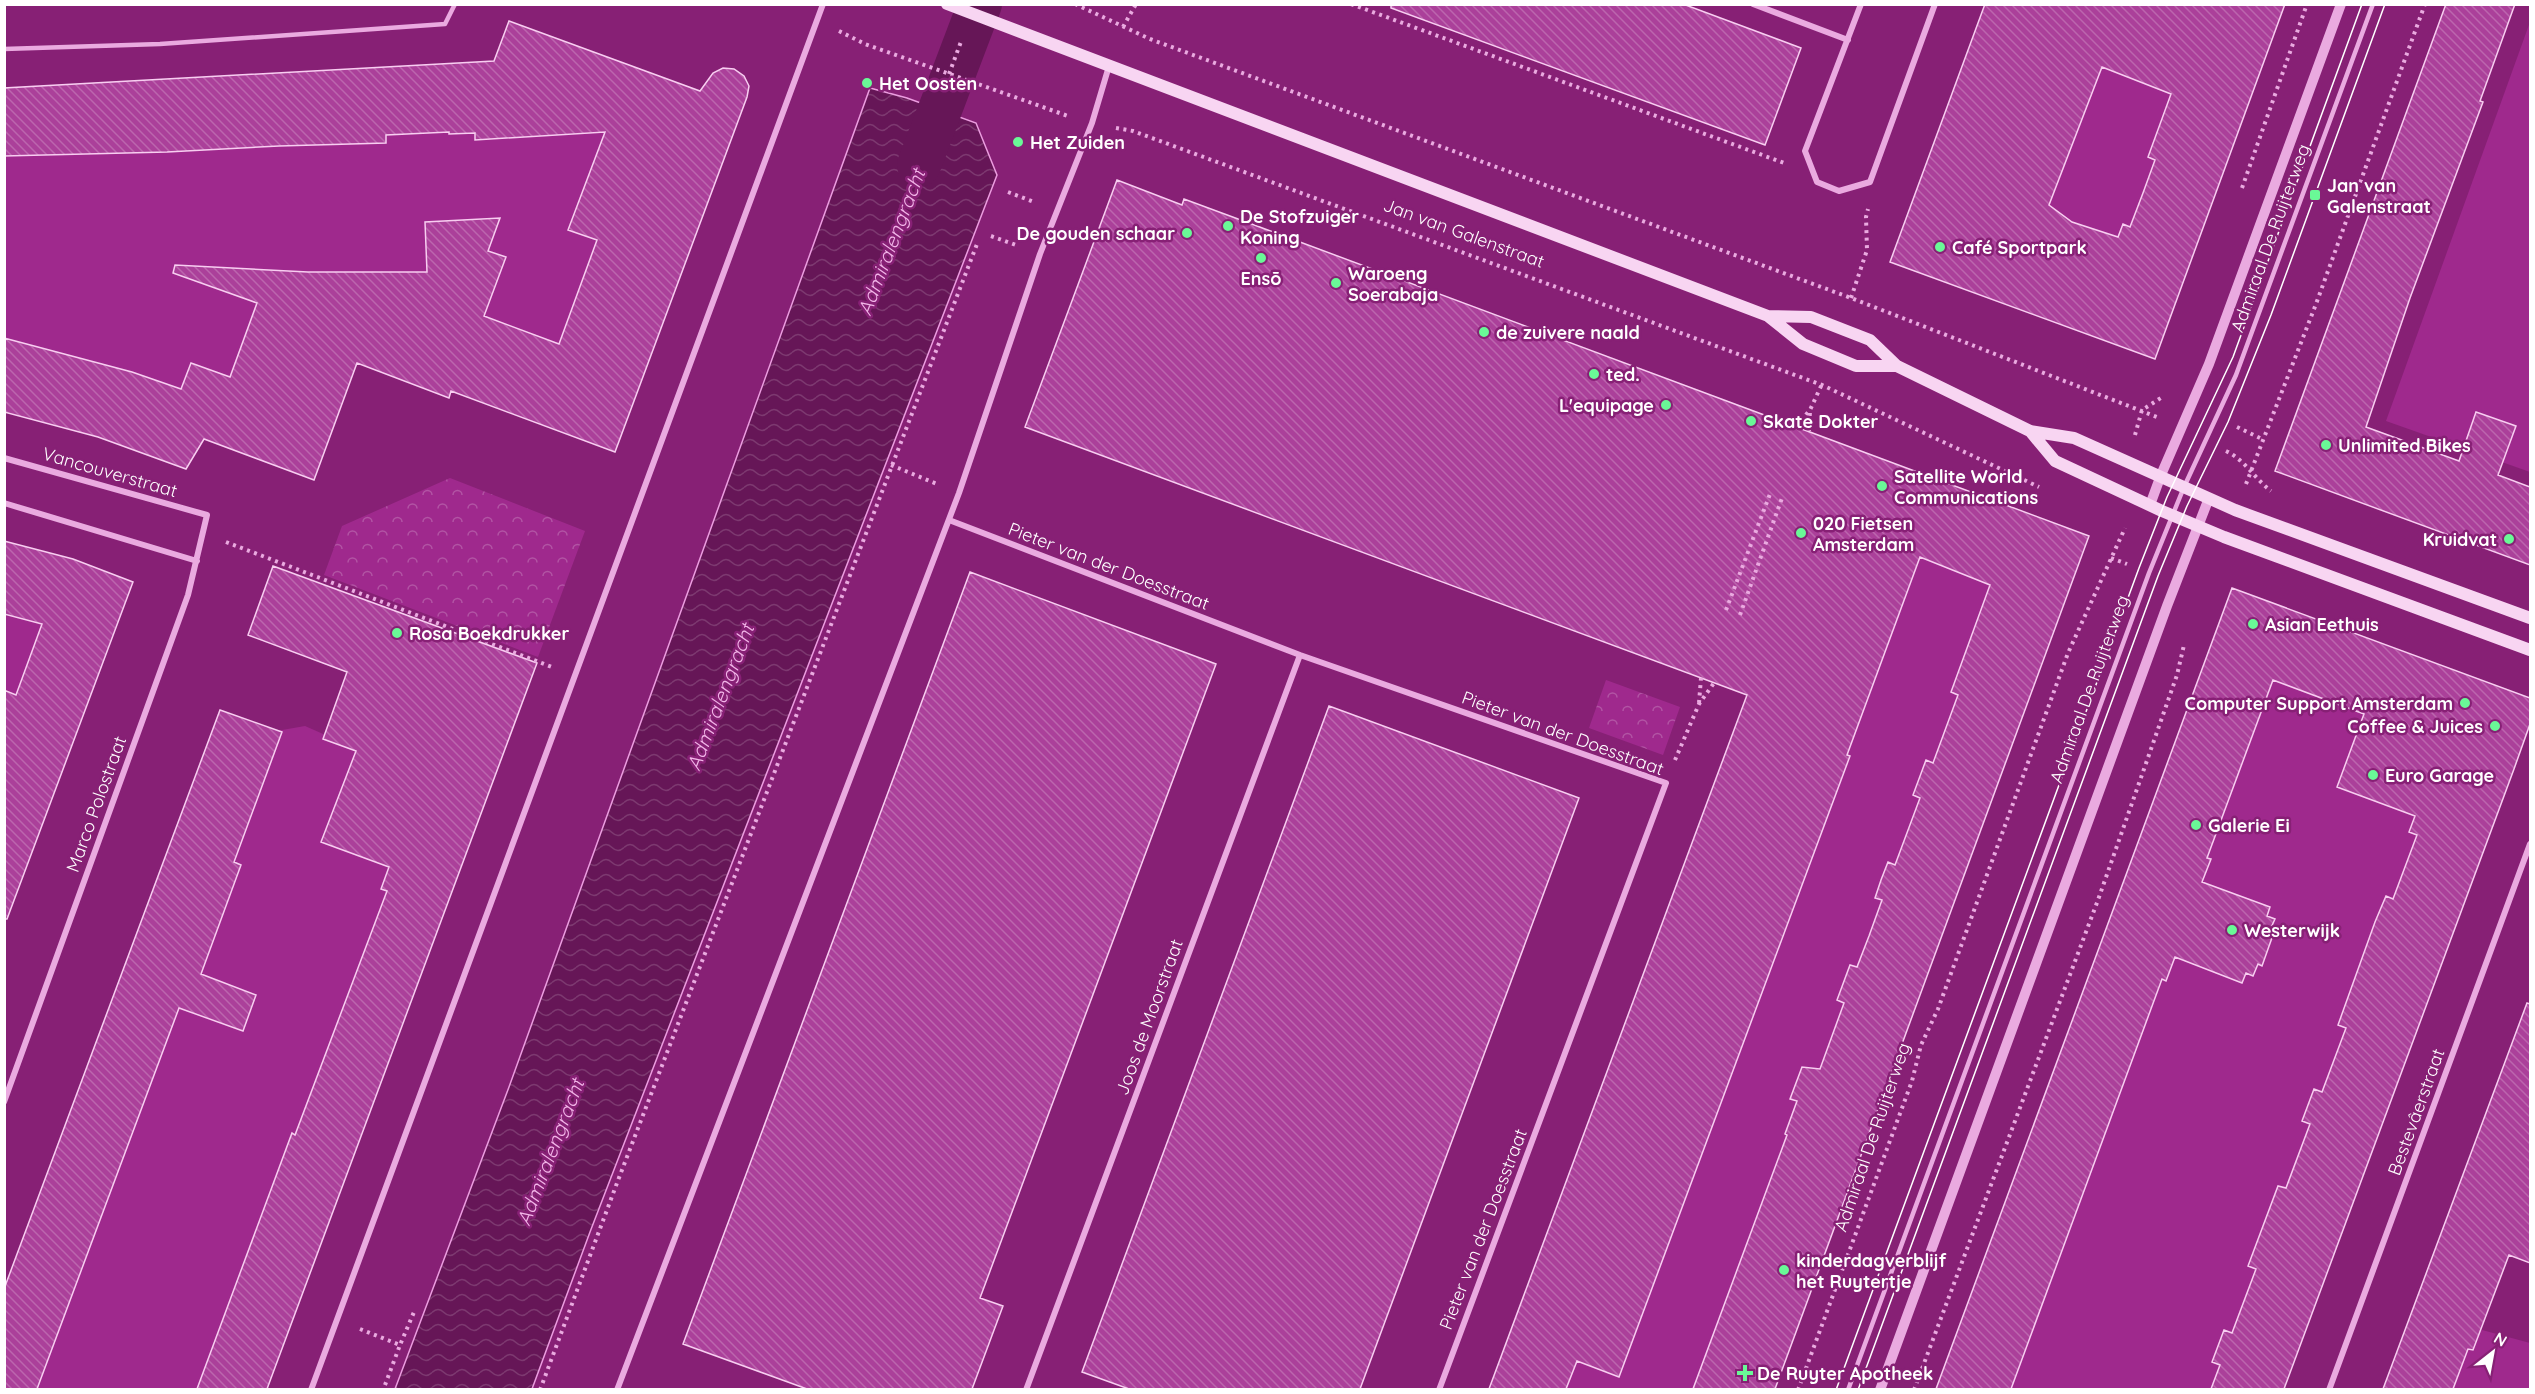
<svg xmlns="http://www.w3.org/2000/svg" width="2535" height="1394" font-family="Quicksand,sans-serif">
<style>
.green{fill:#9f298d}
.forest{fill:url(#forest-crowns)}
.water{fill:url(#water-waves);stroke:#ec9de0;stroke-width:1.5}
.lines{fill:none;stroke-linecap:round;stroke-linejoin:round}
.canal{stroke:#661657;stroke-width:44}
.building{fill:url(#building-back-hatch);stroke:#f8cef1;stroke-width:1.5;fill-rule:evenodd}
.path{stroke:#eaaae0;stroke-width:4;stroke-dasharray:3 4.5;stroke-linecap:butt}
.service{stroke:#eaaae0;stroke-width:4.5}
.minor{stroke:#eaaae0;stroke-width:6}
.tertiary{stroke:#eaaae0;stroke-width:10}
.secondary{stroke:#f8d5f2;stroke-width:12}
.tram{stroke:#fff;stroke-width:1.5}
.poi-dot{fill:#6af897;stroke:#872075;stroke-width:2}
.labels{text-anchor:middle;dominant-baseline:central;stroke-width:5;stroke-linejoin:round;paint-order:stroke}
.poi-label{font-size:18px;font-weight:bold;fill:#fff;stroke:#872075;text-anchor:start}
.street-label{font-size:18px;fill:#fff;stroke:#872075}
.water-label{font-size:20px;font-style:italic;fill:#f2b5e8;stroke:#872075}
</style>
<defs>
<pattern id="forest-crowns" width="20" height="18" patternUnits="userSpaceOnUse" patternTransform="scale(1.5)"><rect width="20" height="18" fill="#9f298d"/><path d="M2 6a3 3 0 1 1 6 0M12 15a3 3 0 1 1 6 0" fill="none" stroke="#b254a4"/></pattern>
<pattern id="water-waves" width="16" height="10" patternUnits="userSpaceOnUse" patternTransform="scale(1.5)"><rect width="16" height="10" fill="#661657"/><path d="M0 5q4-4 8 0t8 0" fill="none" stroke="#7d3970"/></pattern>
<pattern id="building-back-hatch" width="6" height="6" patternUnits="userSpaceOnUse" patternTransform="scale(1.5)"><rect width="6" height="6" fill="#ab409a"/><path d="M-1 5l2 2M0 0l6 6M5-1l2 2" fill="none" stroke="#bc66ae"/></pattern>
</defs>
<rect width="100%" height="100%" fill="#872075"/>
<path class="green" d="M2028,5H2244L2124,340L1945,256Z
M2530,22V472L2386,421Z
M529,71L674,145L594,378L356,322L229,414L5,364V126Z
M1150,236L2032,557L1716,1389H1551L1816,670Z
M5,601L67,621L5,748Z
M2249,668L2466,752L2230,1389L1993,1390Z
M305,726L441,786L210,1389L22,1390L259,734Z
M2460,1324L2530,1343V1389L2436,1390Z"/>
<path class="forest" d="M450,478L585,531L538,657L324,575L342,526Z
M1606,680L1680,707L1663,755L1589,728Z"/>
<path class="water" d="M870,88L907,98L976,123L997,175L590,1232L532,1389H395L509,1087Z"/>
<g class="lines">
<path class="canal" d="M919,165L980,4"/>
</g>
<path class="building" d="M1391,4H1683L1801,48L1765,145L1391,8Z
M1985,4H2285L2155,359L1890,262ZM2102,67L2171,94L2148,157L2155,160L2143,193L2130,227L2123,224L2118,237L2072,222L2049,205Z
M2446,4H2515L2480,101L2483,102L2410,298L2366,427L2459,461L2476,412L2516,426L2498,475L2530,487V565L2275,471Z
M509,21L700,91L713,73L723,68L734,69L744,76L749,86L747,97L615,452L451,391L449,398L357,363L314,480L204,439L186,469L98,437L4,412V338L132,372L181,389L191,363L230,377L257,303L173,273L175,265L308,272H427L425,222L500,218L488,251L506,257L484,316L559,344L597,240L568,230L605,132L475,140V133L449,134V132L386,135V143L279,146L167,152L4,156V88L494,61Z
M1117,180L1182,205L1184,199L1257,226L2089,536L1775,1389H1693L1787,1135L1785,1134L1797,1101L1790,1099L1802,1067L1820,1069L1844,1003L1837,1000L1850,965L1857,967L1869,936L1882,900L1875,898L1881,880L1888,862L1895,865L1920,798L1913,795L1926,760L1933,763L1958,695L1951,692L1990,585L1920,557L1847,755L1850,756L1619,1377L1577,1361L1566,1389H1489L1747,695L1025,427Z
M4,541L73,559L133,582L7,919H4V690L16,695L42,624L4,614Z
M273,566L537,663L267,1389H197L292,1133L295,1135L387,891L381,889L389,867L321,842L356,751L323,739L347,672L248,635Z
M970,572L1216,664L980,1298L1003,1306L972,1389H807L683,1344Z
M2232,588L2530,698V724L2514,769L2284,1389H2211L2220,1365L2212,1362L2224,1330L2232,1333L2256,1269L2248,1266L2278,1186L2286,1188L2310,1124L2302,1121L2314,1089L2322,1092L2346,1028L2338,1025L2375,922L2386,896L2393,899L2417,835L2409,832L2415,816L2337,787L2364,714L2273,680L2207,858L2211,859L2202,882L2270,907L2267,916L2275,919L2270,930L2274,932L2262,966L2258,964L2253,976L2246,973L2242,983L2175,957L2166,981L2162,979L2011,1389H1936Z
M1329,706L1579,798L1360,1389H1129L1082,1372Z
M220,710L282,732L234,862L241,865L201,974L256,995L243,1031L179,1008L37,1389H4V1289Z
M2527,1003L2530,1004V1263L2509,1255L2473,1350L2468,1349L2453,1389H2383Z"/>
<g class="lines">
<path class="path" d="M1075,4L1150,39L1851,298L2157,417
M1351,4L1784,163
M1123,27L1136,4
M839,31L865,44L1068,116
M949,74L962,39
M1116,128L1133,131L1822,385L2039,487
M2242,188L2307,4
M1008,192L1034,202
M991,236L1016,245
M1851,298L1867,250L1866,217L1868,209
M1796,426L1810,410L1822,384
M2237,427L2262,439
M1809,431L1810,411
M2135,435L2142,410L2164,396
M2226,451C2245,460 2255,479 2271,491
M891,465L937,484
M2246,484L2316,304L2425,4
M226,542L552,667
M2111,558L2127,564
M1726,610L1770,494
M1740,615L1782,498
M1699,703L1701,678
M1675,760L1699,704L1714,683
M360,1329L400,1345L414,1312
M385,1385L400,1345
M540,1390L617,1183L977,244
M1798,1390L1912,1081L1921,1045L1938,1009L2068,653L2125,528
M1914,1390L2098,900L2177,675L2184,645"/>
<path class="service" d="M4,49L160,44L445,24L455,4
M1848,1390L2149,573L2184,487L2236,375L2373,4"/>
<path class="minor" d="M1753,4L1848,40
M1861,4L1805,151L1817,182L1839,191L1870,182L1935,4
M4,458L207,515L188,595L4,1102
M4,503L197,561
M949,520L1300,655L1666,783L1439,1390
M311,1390L823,4
M617,1390L959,493L1040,254L1092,123L1109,66
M1026,1390L1300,655
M2329,1390L2530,844"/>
<path class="tertiary" d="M2150,505L2161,475L2209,364L2341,4
M1880,1390L2167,606L2209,498"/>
<path class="secondary" d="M947,4L1768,316L1803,344L1856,366H1897
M1768,316L1811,317L1870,340L1897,366L2030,431L2074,438L2235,510L2530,618
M2030,431L2055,461L2162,511L2224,537L2530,650"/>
<path class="tram" d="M1836,1390L2139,568L2167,497L2233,357L2362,4
M1858,1390L2158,576L2187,506L2228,422L2271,315L2385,4"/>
</g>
<g class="poi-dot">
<circle cx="867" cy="83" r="6"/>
<circle cx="1018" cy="142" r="6"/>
<rect x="2309" y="189" width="12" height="12" rx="3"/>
<circle cx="1228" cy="226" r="6"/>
<circle cx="1187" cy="233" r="6"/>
<circle cx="1940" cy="247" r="6"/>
<circle cx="1261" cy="258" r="6"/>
<circle cx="1336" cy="283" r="6"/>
<circle cx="1484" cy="332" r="6"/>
<circle cx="1594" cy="374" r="6"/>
<circle cx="1666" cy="405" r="6"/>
<circle cx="1751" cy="421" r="6"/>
<circle cx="2326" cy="445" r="6"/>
<circle cx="1882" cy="486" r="6"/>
<circle cx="1801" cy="533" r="6"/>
<circle cx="2509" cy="539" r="6"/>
<circle cx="2253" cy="624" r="6"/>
<circle cx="397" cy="633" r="6"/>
<circle cx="2465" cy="703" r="6"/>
<circle cx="2495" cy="726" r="6"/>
<circle cx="2373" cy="775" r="6"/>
<circle cx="2196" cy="825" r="6"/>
<circle cx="2232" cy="930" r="6"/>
<circle cx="1784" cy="1270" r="6"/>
<path d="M1742 1364h6v6h6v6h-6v6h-6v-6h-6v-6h6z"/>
</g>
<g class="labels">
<g class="poi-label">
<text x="879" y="83">Het Oosten</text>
<text x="1030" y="142">Het Zuiden</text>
<text x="2327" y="185">Jan van<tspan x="2327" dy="21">Galenstraat</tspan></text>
<text x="1240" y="216">De Stofzuiger<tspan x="1240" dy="21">Koning</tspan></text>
<text x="1175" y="233" text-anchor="end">De gouden schaar</text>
<text x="1952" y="247">Café Sportpark</text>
<text x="1348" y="273">Waroeng<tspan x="1348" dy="21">Soerabaja</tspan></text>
<text x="1261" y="278" text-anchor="middle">Ensō</text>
<text x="1496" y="332">de zuivere naald</text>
<text x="1606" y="374">ted.</text>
<text x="1654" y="405" text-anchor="end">L'equipage</text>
<text x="1763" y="421">Skate Dokter</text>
<text x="2338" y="445">Unlimited Bikes</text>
<text x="1894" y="476">Satellite World<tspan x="1894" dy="21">Communications</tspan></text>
<text x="1813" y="523">020 Fietsen<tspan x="1813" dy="21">Amsterdam</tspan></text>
<text x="2497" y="539" text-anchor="end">Kruidvat</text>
<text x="2265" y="624">Asian Eethuis</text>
<text x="409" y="633">Rosa Boekdrukker</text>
<text x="2453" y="703" text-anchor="end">Computer Support Amsterdam</text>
<text x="2483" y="726" text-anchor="end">Coffee &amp; Juices</text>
<text x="2385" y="775">Euro Garage</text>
<text x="2208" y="825">Galerie Ei</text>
<text x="2244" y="930">Westerwijk</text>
<text x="1796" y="1260">kinderdagverblijf<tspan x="1796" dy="21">het Ruytertje</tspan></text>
<text x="1757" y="1373">De Ruyter Apotheek</text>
</g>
<g class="street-label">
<text transform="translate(1464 233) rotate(20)">Jan van Galenstraat</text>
<text transform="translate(2270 238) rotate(-70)">Admiraal De Ruijterweg</text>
<text transform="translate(110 472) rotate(16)">Vancouverstraat</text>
<text transform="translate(1109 566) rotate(21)">Pieter van der Doesstraat</text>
<text transform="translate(2089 689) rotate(-70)">Admiraal De Ruijterweg</text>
<text transform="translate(1563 733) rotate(20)">Pieter van der Doesstraat</text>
<text transform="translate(96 804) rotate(-70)">Marco Polostraat</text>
<text transform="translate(1149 1017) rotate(-70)">Joos de Moorstraat</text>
<text transform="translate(2416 1112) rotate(-70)">Bestevâerstraat</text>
<text transform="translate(1872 1137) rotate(-71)">Admiraal De Ruijterweg</text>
<text transform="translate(1483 1229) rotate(-69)">Pieter van der Doesstraat</text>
</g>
<g class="water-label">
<text transform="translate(891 242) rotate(-69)">Admiralengracht</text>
<text transform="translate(720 697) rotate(-69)">Admiralengracht</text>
<text transform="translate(550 1152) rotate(-69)">Admiralengracht</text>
</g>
</g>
<rect width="2535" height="1394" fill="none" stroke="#ffffff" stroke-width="12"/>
<g transform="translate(2493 1352) rotate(31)" stroke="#872075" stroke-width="4.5" paint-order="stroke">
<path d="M0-4.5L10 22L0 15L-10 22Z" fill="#ffffff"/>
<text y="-9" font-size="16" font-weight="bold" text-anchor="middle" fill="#ffffff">N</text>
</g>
</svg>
